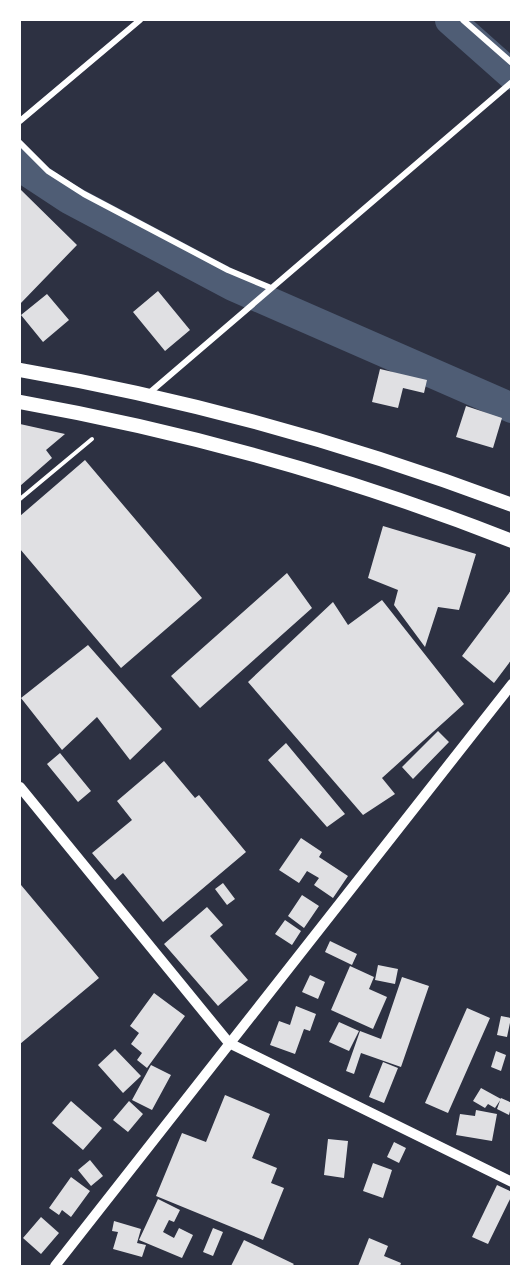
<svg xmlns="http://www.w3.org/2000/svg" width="531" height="1286" font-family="'Golos Text',sans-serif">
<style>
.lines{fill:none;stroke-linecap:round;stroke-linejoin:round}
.river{stroke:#4f5d75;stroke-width:30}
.building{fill:#e0e0e3}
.service{stroke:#fff;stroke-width:4}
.minor{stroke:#fff;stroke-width:6}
.secondary{stroke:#fff;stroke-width:10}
.trunk{stroke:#fff;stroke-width:14}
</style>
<rect width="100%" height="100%" fill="#2d3142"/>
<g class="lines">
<path class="river" d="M450,20L512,75
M20,162L31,174L69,199L233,286L512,408"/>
</g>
<path class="building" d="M20,189L77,245L20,304Z
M158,291L190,330L165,351L133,312Z
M47,294L69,320L43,342L21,315Z
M380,369L427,380L424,393L403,388L398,408L372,402Z
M466,406L502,418L493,448L456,437Z
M20,424L65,434L46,450L52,458L20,486Z
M85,460L202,598L121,668L20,549V516Z
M383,526L476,554L459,610L438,607L425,647L394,605L398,590L368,578Z
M287,573L312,608L200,708L171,676Z
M512,589V659L494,683L462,656Z
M382,600L464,704L382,778L395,794L363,815L248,682L333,602L348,625Z
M88,645L162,729L130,760L97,717L62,750L21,698Z
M438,731L449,742L413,779L402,767Z
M286,743L345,814L327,827L268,760Z
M60,753L91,791L78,802L47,764Z
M164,761L195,798L199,795L246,852L163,922L123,873L115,880L92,853L132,820L117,801Z
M301,838L322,852L319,857L348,876L333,898L314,885L319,878L307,871L299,883L279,870Z
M223,883L235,899L227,905L215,889Z
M21,885L99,978L20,1044V887Z
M302,895L319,906L304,928L288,916Z
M207,907L223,925L210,936L248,980L218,1006L164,944Z
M285,920L301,931L292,945L275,934Z
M330,941L357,954L352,965L325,952Z
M378,965L398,969L395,984L375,980Z
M350,966L374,977L369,989L387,997L373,1029L331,1010Z
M310,975L325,982L318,999L302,992Z
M402,977L429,986L401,1067L361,1053L354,1074L346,1071L360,1031L381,1039Z
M154,993L185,1016L147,1068L137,1060L142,1053L131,1044L139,1033L130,1026Z
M296,1006L316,1014L310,1031L304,1029L295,1054L270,1045L279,1021L290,1025Z
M467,1008L490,1018L448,1113L425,1103Z
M501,1016L511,1018L507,1037L497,1035Z
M339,1022L359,1031L349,1051L329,1042Z
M115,1049L141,1076L123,1093L98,1065Z
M496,1051L506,1055L501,1071L491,1067Z
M383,1062L398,1068L384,1103L369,1097Z
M151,1065L171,1075L152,1110L132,1100Z
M481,1088L501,1099L495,1108L488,1104L485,1108L473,1101Z
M225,1095L270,1114L252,1158L277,1168L271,1183L284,1188L263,1240L156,1196L182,1133L206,1142Z
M501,1098L512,1103L509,1115L497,1109Z
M71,1101L102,1128L83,1150L52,1123Z
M129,1101L143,1114L128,1132L113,1120Z
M476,1110L497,1114L492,1141L456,1135L460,1114L475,1116Z
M328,1139L348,1141L344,1178L324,1175Z
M394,1142L406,1148L399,1163L387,1157Z
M90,1160L103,1176L91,1186L78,1170Z
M373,1163L392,1170L383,1198L363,1191Z
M71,1177L90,1191L71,1217L62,1210L59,1215L49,1208Z
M497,1185L512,1192V1195L488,1244L472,1237Z
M158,1199L180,1210L174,1222L169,1220L163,1232L174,1238L179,1228L193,1235L182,1258L139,1240Z
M41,1217L59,1233L41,1254L23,1238Z
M114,1221L141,1229L137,1243L146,1245L142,1257L113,1249L118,1232L112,1231Z
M213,1228L223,1232L213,1256L203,1252Z
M369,1238L388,1246L384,1256L401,1263L400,1266H358Z
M244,1240L294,1264L292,1266H231Z"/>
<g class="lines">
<path class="service" d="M20,499L92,439"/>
<path class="minor" d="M463,20L512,63
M20,121L140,20
M20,143L48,171L84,194L228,270L271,288
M148,394L512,82"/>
<path class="secondary" d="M20,787L229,1043L512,1182
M55,1266L512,684"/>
<path class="trunk" d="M20,370C188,399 352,445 512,505
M20,402C188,432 352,478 512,541"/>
</g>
<rect width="531" height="1286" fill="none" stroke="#ffffff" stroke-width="42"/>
</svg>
